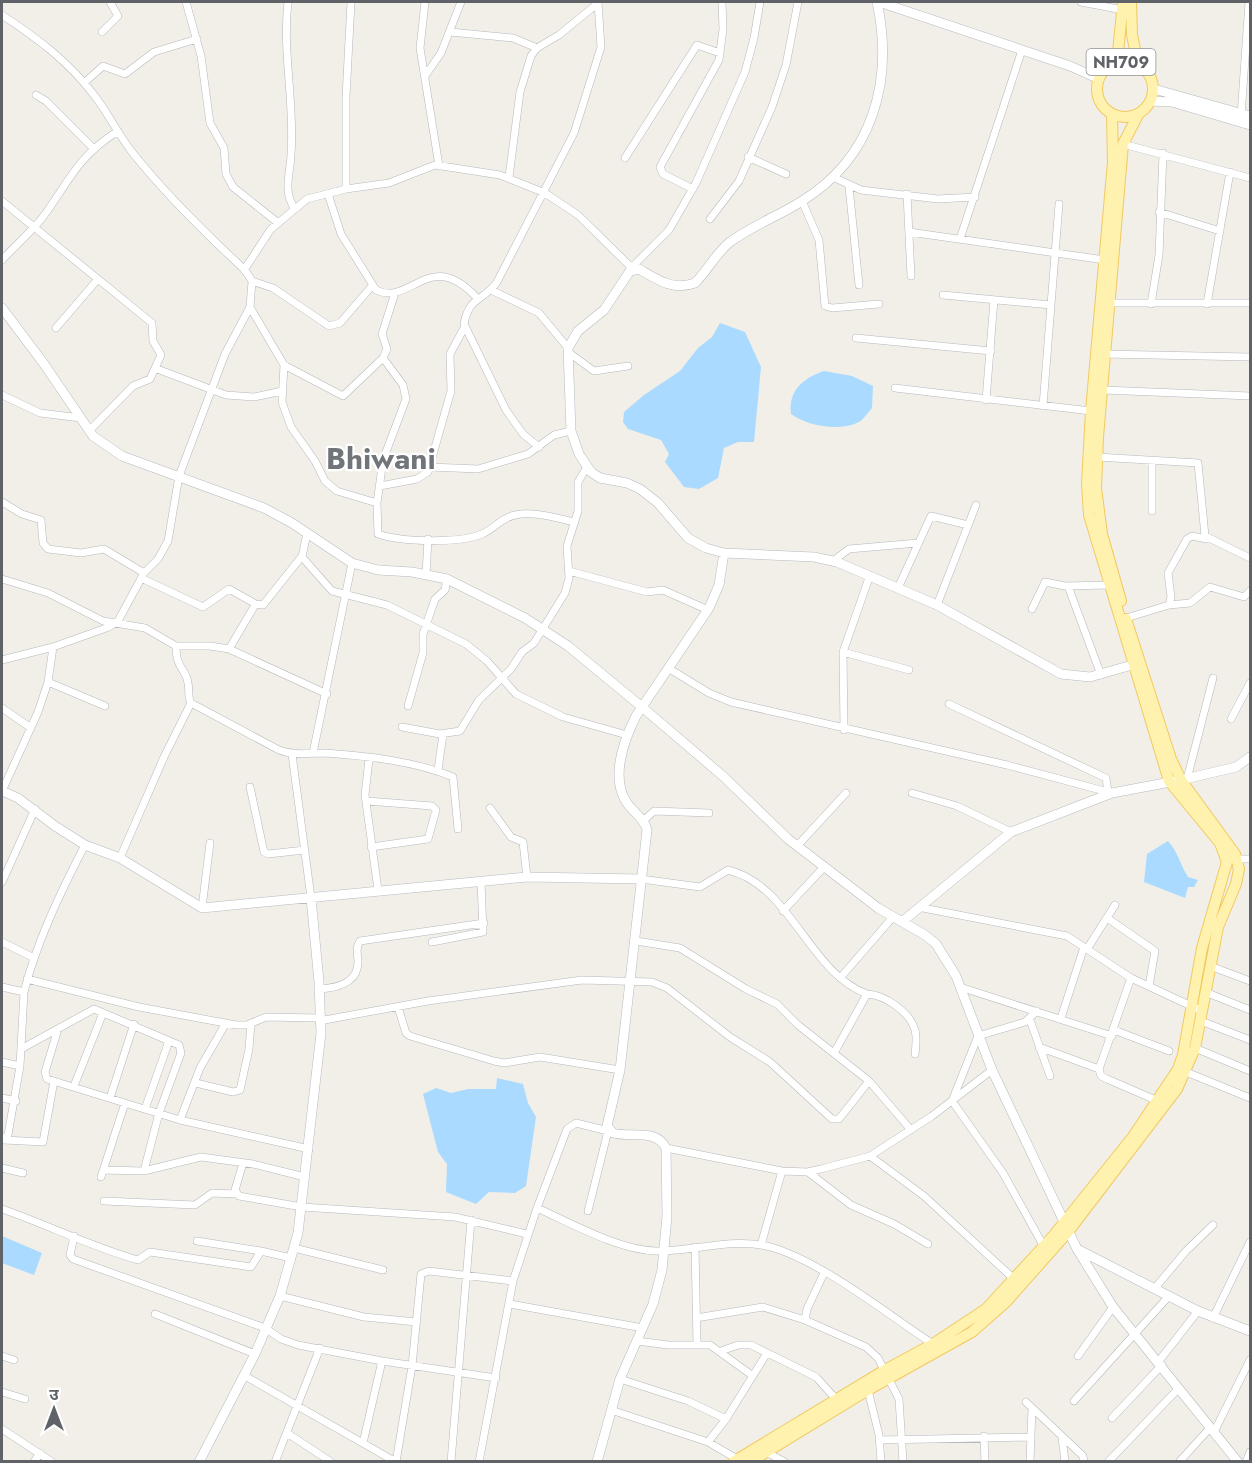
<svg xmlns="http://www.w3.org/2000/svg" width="1252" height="1463" font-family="Jost,'Noto Sans Devanagari',sans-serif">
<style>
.water{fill:#aadaff}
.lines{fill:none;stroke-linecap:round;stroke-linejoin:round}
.street-casing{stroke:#b5b8bc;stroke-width:8}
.secondary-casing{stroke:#b6babf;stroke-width:10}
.primary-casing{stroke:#f2c960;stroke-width:12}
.street{stroke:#fff;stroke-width:7}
.secondary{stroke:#fff;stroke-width:9}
.primary{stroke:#fff2af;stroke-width:10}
.labels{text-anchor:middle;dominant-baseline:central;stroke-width:4.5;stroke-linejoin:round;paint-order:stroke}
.shield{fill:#fff;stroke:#8f9295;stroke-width:1.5}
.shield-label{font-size:16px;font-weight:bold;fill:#5f6368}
.town-label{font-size:30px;font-weight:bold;fill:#70757a;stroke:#fff}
</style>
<rect width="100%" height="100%" fill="#f1efe8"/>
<path class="water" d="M720,323L745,332L761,367L754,442H738L724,448L718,478L699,489L684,487L665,462L669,454L661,440L628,429L623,422L624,412L644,395L680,371L698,348L712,337Z
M824,371L852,376L873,386L872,408C868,412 864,419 859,422C840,432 807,426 791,414C788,391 803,378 824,371Z
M1168,841C1178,852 1180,864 1188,877L1198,880L1194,887H1188L1185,898L1144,882L1147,854Z
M497,1078L523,1084L528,1103L536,1117L526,1186L515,1193L489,1192L476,1204L446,1192L447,1164L438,1152L423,1094L436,1088L451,1093L468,1089H496Z
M2,1236L42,1253L34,1275L2,1263Z"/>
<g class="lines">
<defs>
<path id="street" d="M186,2L201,56L210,123L224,148L226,174L233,187L277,222
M288,2C282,53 295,103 291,155C290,175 283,190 294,208
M425,2L420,48L439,166
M1081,2L1123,10
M2,15C37,38 68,61 94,95C108,113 118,134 132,152C166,195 205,233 245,270L252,281L273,288L329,326L340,323L372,286
M102,32L118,16L110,2
M450,32L513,38L537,48
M425,76L441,53L461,2
M84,83L103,66L125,74L154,52L197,39
M36,95L46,101L92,147
M1241,116L1249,2
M1123,144L1250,178
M748,157L786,174
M625,158L697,45L720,53
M509,177L520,92L531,56L537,48L559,35L597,4
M833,177L861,190L938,199L975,197
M849,187L859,285
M346,189V97L351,2
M693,189L663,174L660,167L719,60L723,29L722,2
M328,194L341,234L376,290C411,307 429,246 477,298
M907,194L911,276
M2,201L152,323L153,341L161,355L150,379L133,386L89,431
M802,201L819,240L825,306L832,308L879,304
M1159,212L1220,231
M710,219L739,181L772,107L786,65L798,2
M909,232L1105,260
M960,239L1022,50
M2,260C15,246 31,232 43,217C70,180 77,157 118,131
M632,267L669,230L696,183L745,72L754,38L760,2
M244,270L271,229L307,199L346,189L389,183L435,165L500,175L545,193L578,215L633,269
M491,290L539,313L568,348
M395,293L382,334L387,349L383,358L403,385L406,399L383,460L377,503L378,534C401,542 462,544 484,533C495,528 501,518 515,515C534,511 556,518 575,522
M943,295L1051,305
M1109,303H1250
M1151,304L1159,255L1163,153
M1207,304L1230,172
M250,307L284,365L282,402L291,427L315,461L325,481L337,491L377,503
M56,328L98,279
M856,338L991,351
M568,352L594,371L628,366
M1103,354L1250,357
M284,365L343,396L383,358
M157,369L226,395L254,397L282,391
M895,388L1091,411
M1103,390L1250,396
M2,395L40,413L81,418
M986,400L994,300
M1043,406L1059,204
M539,447L523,434L506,410L464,324C469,296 484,301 497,282L574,133L601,47L598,2
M1097,457L1198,463L1205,536L1250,558
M430,467L478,469L528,454L554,435L571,431
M380,486L417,479L428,472L451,391L450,354L464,328
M2,502L22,514L41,520L43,543L48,549L81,553L104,549L144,573
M1152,511V462
M307,533L302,557L332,591L387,605L466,644L487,661L516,694L563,717L627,735
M833,561L849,549L918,543
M569,571L647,592L663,590L708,610
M426,574L428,539
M141,578L203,607L229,589L254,603L255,605L229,649
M2,579L48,593L103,621L145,628L176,646H210L229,649L327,694
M1068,586L1101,675
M898,588L931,516L968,525
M255,604L263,605L302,556
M937,605L976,505
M1169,605L1190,603L1210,587L1244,597L1250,591
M1032,609L1045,582L1065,586L1109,585
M1126,618L1169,605L1171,597L1168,573L1187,539L1192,536L1207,539
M176,646C176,670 186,668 188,683C190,691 187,696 191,703L279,750C294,756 310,753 325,753C368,756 414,761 453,777L458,829
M843,652L909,670
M2,660L53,647L109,627L118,621L144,573L158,559L168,541L179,476L225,354L250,307L252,281
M668,668L709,693L731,702L1007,765L1112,793
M48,682L105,706
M949,704L1106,778L1108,792
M408,706L423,653V634L435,599L445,590L447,579
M2,708L31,728
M1231,719L1250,683
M402,727L440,734L460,731L479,700L511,669L522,652L534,643L565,593L569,578L567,546L578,511V482L587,467
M844,730L843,652L870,575
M313,753L352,563
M292,754L311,898
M369,759L365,795L378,890
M438,770L443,734
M1187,779L1213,678
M250,787L264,852L268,854L305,850
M2,791L38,712L48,682L53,647
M912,793L957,806L1011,832
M367,801L432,806L436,810L428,839L371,847
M490,808L511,837L523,842L527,877
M643,821L654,811L709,813
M797,846L846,793
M120,858L164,757L191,703
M1237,859H1250
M641,879L700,887L728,870C791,885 809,973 867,994L834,1053
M2,882L35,809
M202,908L210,843
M923,908L1067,936L1131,978L1202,1011
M783,911L824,867
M1107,918L1155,951L1149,986
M636,941L680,948L746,989L777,1004L798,1025L869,1081
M2,942L34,958
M432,942L483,932L481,881
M1087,949L1115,905
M1210,966L1250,981
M841,977L893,917
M1131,978L1099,1069L1101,1076L1107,1079L1158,1101
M27,979L139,1007L236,1025H247L266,1017L319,1018
M2,987L24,992
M960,987L1112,1036
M319,989C338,988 359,983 358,960C357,952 356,947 360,941L484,923
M1205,992L1250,1010
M867,994C885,995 910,1012 915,1030C917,1037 916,1046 915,1054
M398,1007L406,1033L410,1036L494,1061L504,1063L540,1057L620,1070
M1037,1011L1025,1022L978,1036L952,1101L1003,1173L1043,1245
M1061,1018L1084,947
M1030,1020L1050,1076
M319,1021L428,1001L582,980L652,982L667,988L730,1037L770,1062L832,1119H839L869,1081L911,1130
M1201,1021L1250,1040
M58,1029L45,1072L47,1079L180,1120L200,1068L226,1023
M1114,1030L1169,1051
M1039,1047L1099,1069
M1195,1048L1250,1071
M21,1049L94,1009L179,1045L181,1053L159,1113L144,1171
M2,1062L20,1066
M1186,1072L1250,1098
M196,1083L233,1092L240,1090L249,1049L251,1023
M74,1086L103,1013
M2,1098L16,1101
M110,1098L134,1024
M145,1109L169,1041
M180,1120L309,1149
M2,1140L8,1135L20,1066L24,992C37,941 61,891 85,845
M4,1140L43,1142L54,1081
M666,1148L782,1171L808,1172L821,1169L870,1156L932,1116L992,1070
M870,1156L924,1196L1014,1279
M243,1163L235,1190L239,1196L302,1207L455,1217L527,1234
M2,1168L23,1173
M104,1170L144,1171L201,1157L253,1164L305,1177
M808,1172L851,1205L894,1224L928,1244
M101,1177L125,1103
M104,1201L195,1205L212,1193L236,1194
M2,1209C48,1225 92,1247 138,1260L150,1252L251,1267L261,1251L291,1258
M588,1211L608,1131L576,1123L567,1129L537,1208C571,1223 618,1250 656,1251C694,1252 736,1236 774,1248C825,1264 887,1314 933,1344
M74,1236L70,1255L73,1259L265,1328L281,1339L298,1345L382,1361L496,1378
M197,1241L261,1251
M761,1245L782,1171
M695,1247L697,1343
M294,1248L383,1270
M1155,1288L1186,1251L1213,1225
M280,1296L364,1317L417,1322
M510,1304L643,1328
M155,1314L255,1354
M696,1318L763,1307L805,1320L866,1347L878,1358L899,1399L903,1462
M1213,1318L1250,1242
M805,1320L807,1309L824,1273
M637,1341L668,1345H710L753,1376
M721,1351L738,1345H751L816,1377L836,1399
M2,1356L14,1360
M1078,1356L1113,1307
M1159,1361L1198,1311
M245,1376L396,1462
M620,1379L688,1401L726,1419
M868,1390L879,1435L881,1462
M2,1392L25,1399
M1074,1401L1169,1296
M1026,1402L1083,1456L1084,1462
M611,1410L708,1442L737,1459
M1112,1418L1162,1365
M2,1429L52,1462
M1214,1432L1250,1360
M287,1433L331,1462
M984,1436L985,1462
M1062,1437L1065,1462
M880,1440L1030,1437
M708,1442L726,1419L767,1353
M363,1443L382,1361
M766,1452L785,1462
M34,1462L40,1453
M275,1462L320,1348
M396,1462L412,1366L421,1274L429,1271L513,1281
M451,1462L471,1220
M479,1462L513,1281L537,1208
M1030,1462L1032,1408
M1108,1462L1179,1388
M1179,1462L1210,1428
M1246,1462L1250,1452"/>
<path id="secondary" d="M877,2C894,81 873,157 802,201C779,216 753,225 730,242C716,253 708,270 695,283C673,291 658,280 639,269L630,271L604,310L578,331L568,348L571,431L579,454L591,472L600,478L627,483L640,489L658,503L688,538L706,548L724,553L814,557L837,562L937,605L1061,674L1090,677L1139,663
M879,2L1070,66L1099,79
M1154,89L1250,116
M1151,101L1172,102L1250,125
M2,308L44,364L93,436L122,456L264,508L292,523L352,563L378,570L412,572L447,579L525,618L568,646L642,707L724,777L788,839L826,868L878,908L925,935L936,944L956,976L992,1070L1077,1249L1113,1307L1238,1462
M2,791L18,798L55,826L85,845L120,858L202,908L527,877L641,879
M903,921L1011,832L1112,793L1181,780L1236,767L1250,757
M1079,1250L1198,1311L1250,1331
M199,1462L255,1354L280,1296L298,1233L321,1033L319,982L311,898
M597,1462L620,1379L653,1304L662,1270L667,1216L666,1148C656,1128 631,1138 613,1133L607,1126L620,1070L647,830C645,819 633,812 627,803C610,778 624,740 636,716L709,608L719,585L724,553"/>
<path id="primary" d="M1131,2L1132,35L1138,64
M1097 89a28 28 0 1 1 56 0a28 28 0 1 1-56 0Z
M1117,62L1123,2
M1121,601L1102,534L1096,488L1098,437L1123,144L1138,115
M733,1462L885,1370L933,1344L986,1309L1054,1235L1132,1138L1178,1069L1183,1055L1202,948L1227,862L1220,843L1169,781L1089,515L1087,483L1091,411L1113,162L1112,114
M750,1462L868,1390L972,1332L1006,1302L1068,1232L1177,1089L1195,1048L1218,927L1236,884L1239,869L1235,854L1181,780L1171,759L1126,619"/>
</defs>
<use href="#street" class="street-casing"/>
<use href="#secondary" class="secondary-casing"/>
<use href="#primary" class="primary-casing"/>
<use href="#street" class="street"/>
<use href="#secondary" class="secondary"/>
<use href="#primary" class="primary"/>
</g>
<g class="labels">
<rect class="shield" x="1086.5" y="49" width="69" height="26" rx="4.5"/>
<g class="shield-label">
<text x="1121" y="62">NH709</text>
</g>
<g class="town-label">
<text x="381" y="458">Bhiwani</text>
</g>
</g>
<rect width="1252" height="1463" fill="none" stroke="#5f6368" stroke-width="6"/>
<g transform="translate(54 1409)" stroke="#ffffff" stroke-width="4.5" paint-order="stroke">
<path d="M0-4.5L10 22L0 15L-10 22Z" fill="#5f6368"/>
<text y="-9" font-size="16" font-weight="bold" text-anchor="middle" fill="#5f6368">उ</text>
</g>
</svg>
